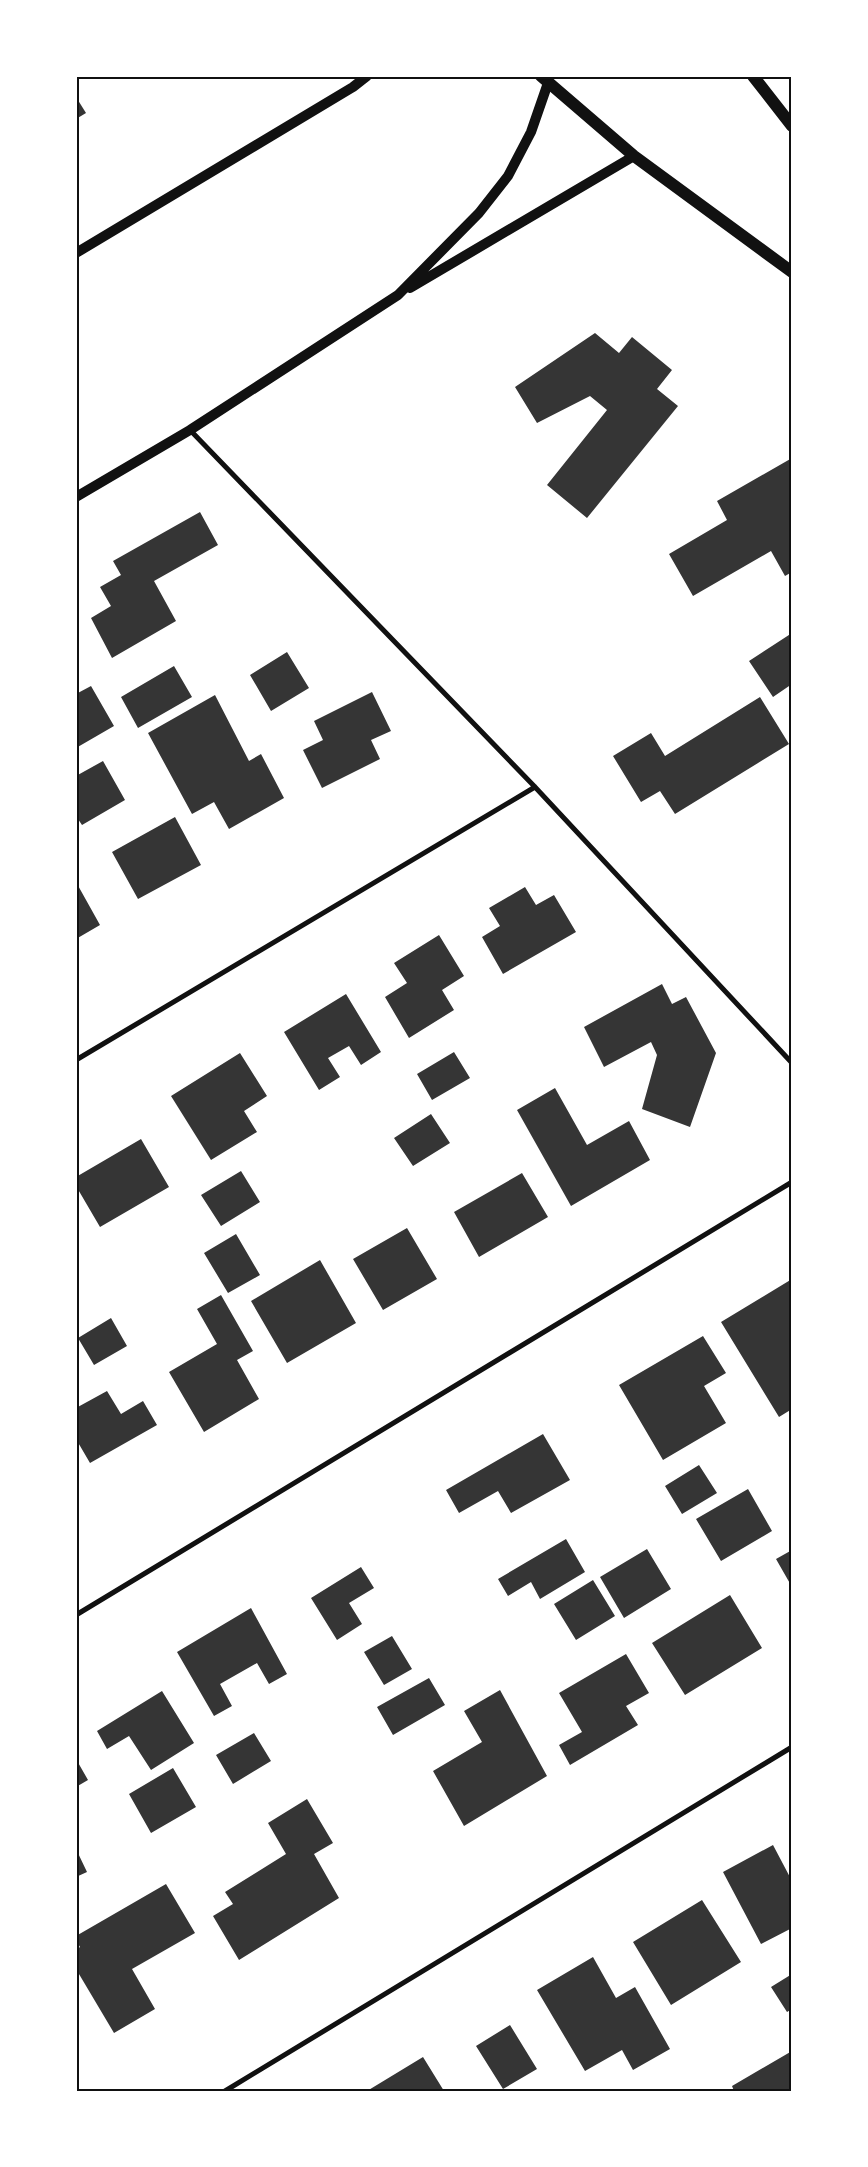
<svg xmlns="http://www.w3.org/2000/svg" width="868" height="2167" font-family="Jost,sans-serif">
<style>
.building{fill:#353535}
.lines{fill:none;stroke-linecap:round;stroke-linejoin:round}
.minor{stroke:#111;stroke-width:5}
.secondary{stroke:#111;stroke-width:10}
.primary{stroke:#111;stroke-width:12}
.neatline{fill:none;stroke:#111;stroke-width:2}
</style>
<rect width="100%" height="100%" fill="#fff"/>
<path class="building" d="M76,97L86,113L76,119Z
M595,333L619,353L632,337L672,370L657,389L678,406L587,518L547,485L607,410L590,396L537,423L515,387Z
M792,458V572L785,576L771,551L693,596L669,554L727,520L717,501Z
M200,512L218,545L154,581L176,621L112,658L91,618L111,606L100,587L121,575L113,561Z
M792,633V684L773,697L749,661Z
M287,652L309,688L271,711L250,675Z
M174,666L192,697L138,728L121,697Z
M91,686L114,726L76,748V694Z
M372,692L391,731L371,740L380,759L322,788L303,750L323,740L314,721Z
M215,695L249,761L261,754L284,798L229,829L214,802L192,814L148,733Z
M760,697L789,744L675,814L660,791L641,802L613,756L651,733L665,756Z
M103,761L125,800L82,825L76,816V776Z
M175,817L201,865L138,899L112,852Z
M76,882L100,925L76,939Z
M525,887L536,905L554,895L576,932L503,974L482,937L500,926L489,908Z
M439,935L464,976L442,990L454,1010L409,1038L385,997L407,983L394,963Z
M662,984L672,1004L686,997L716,1053L690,1127L642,1109L657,1055L651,1042L604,1067L584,1027Z
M346,994L381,1052L361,1065L349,1046L328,1058L340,1077L319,1090L284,1032Z
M454,1052L470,1078L432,1100L417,1074Z
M240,1053L267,1096L244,1111L257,1132L211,1160L171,1096Z
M555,1088L587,1145L629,1121L650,1160L571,1206L517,1110Z
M431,1114L450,1143L413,1166L394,1138Z
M141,1139L169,1187L100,1227L76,1186V1177Z
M241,1171L260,1202L221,1226L201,1195Z
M522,1173L548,1217L479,1257L454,1212Z
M407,1228L437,1279L383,1310L353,1259Z
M236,1234L260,1275L228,1293L204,1253Z
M320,1260L356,1323L287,1363L251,1301Z
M792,1279V1409L779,1417L721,1322Z
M221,1295L253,1351L237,1360L259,1399L204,1432L169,1372L217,1344L197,1309Z
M111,1318L127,1346L94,1365L78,1338Z
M703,1336L726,1373L704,1386L726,1423L663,1460L619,1385Z
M107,1391L121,1414L143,1401L157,1425L90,1463L76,1439V1408Z
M543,1434L570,1480L511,1513L498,1491L459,1513L446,1490Z
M699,1465L717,1493L682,1514L665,1486Z
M748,1489L772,1531L721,1561L696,1519Z
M566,1539L585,1572L540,1599L531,1582L508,1596L498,1579Z
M647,1549L671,1589L624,1618L600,1577Z
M792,1550V1587L776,1559Z
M361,1567L374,1588L349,1603L362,1624L337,1640L311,1598Z
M593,1580L615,1616L576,1640L554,1604Z
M730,1595L762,1648L685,1695L652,1643Z
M251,1608L287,1674L269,1684L257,1663L220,1684L232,1706L214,1716L177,1652Z
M392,1636L412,1669L384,1685L364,1652Z
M626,1654L649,1693L626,1706L638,1725L570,1765L559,1745L582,1732L559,1693Z
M429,1678L445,1705L393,1735L377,1707Z
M500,1690L547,1776L464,1826L433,1771L482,1742L464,1711Z
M162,1691L194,1743L151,1770L129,1736L107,1749L97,1731Z
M254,1733L271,1761L233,1784L216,1755Z
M76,1759L88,1780L76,1787Z
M173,1768L196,1807L151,1833L129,1794Z
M307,1799L333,1843L314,1854L339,1898L239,1960L213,1916L233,1904L225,1892L286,1854L268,1823Z
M773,1845L792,1881V1928L761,1944L723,1872Z
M76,1849L87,1872L76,1877Z
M166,1884L195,1933L132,1969L155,2009L114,2033L76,1969V1950L80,1947L76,1940V1936Z
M702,1900L741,1962L671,2005L633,1942Z
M593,1957L616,1998L635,1987L670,2049L633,2070L622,2050L585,2071L537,1990Z
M792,1974V2009L787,2012L771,1987Z
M510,2025L537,2069L503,2089L476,2046Z
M792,2051V2091H734L732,2086Z
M423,2057L444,2091H367Z"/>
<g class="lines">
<path class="minor" d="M190,430L535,787L792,1063
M76,1060L535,787
M76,1615L792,1182
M225,2091L792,1747"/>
<path class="secondary" d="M76,253L353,87L367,76
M410,288L634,156
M76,497L190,430L398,295L479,213L508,176L531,132L548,83"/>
<path class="primary" d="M541,76L634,156L792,272
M753,76L792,126"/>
</g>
<rect width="868" height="2167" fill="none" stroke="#ffffff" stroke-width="155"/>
<rect x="78" y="78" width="712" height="2012" class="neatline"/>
</svg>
